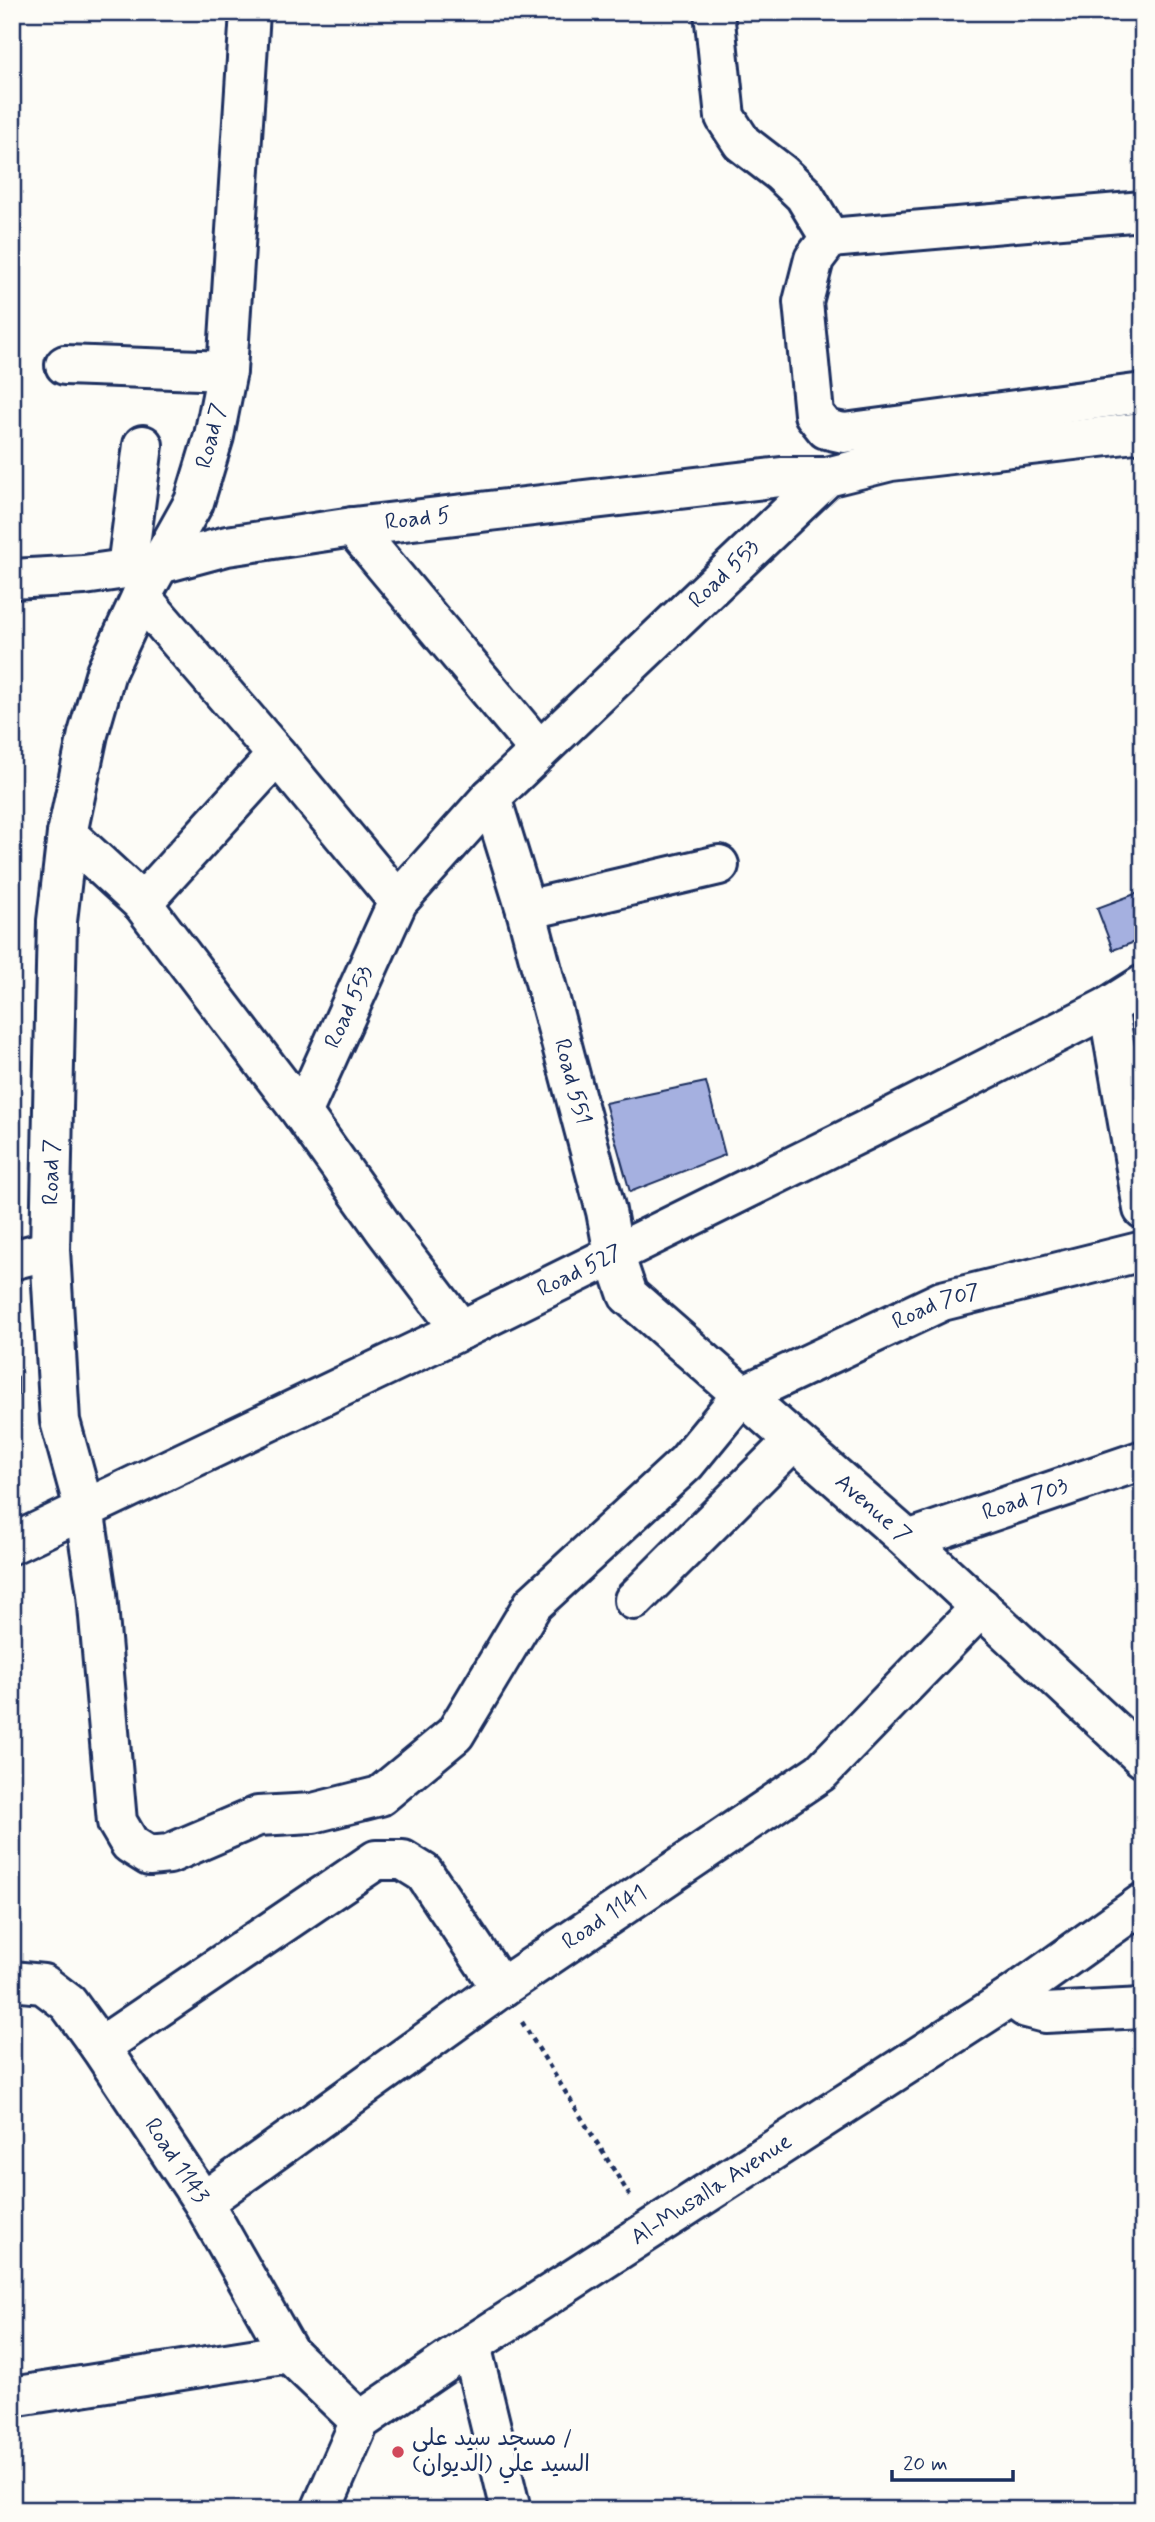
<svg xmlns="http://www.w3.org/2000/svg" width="1155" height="2522" font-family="Mynerve,'Playpen Sans Arabic',sans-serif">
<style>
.building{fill:#a5b0e0;stroke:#1b2f5e;stroke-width:2}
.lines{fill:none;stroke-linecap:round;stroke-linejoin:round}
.minor-casing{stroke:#1b2f5e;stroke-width:44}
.path{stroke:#1b2f5e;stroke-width:4.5;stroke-dasharray:5 5;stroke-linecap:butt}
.minor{stroke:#fdfcf7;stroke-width:38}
.poi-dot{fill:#d1495b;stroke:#fdfcf7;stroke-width:2.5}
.labels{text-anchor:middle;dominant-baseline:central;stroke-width:7;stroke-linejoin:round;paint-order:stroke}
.street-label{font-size:23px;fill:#1b2f5e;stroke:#fdfcf7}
.poi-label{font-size:23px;fill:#1b2f5e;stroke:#fdfcf7;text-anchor:start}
</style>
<rect width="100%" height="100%" fill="#fdfcf7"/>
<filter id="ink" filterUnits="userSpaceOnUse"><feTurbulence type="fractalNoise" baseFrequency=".0143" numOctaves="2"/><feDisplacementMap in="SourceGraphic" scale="14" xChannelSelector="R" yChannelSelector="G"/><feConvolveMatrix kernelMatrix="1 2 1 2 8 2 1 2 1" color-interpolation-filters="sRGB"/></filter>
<g filter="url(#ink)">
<path class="building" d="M1143,891V939L1113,950L1097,908Z
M706,1082L725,1155L630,1192L605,1103Z
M18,1377V1436L12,1440V1379Z"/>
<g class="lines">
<defs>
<g id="minor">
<path d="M250,12L227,371L214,436L194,502L141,597L106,672L88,734L67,834L142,903L302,1113L385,1230L461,1330"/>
<path d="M714,12L725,117L742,143L781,173L804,195L830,238"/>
<path d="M1143,211L830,238L814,259L803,302L814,414L826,429L844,433L1143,393"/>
<path d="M65,365L227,371"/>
<path d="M353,527L539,750"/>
<path d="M127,568L143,445"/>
<path id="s1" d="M12,579L84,575L160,564L227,546L353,527L781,477H827"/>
<path d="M141,597L277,755L398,901"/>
<path id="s2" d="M491,797L526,910L606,1211L614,1254L628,1295L908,1540L1143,1758"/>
<path id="s3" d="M67,834L57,921L50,1250L60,1421L84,1508L97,1594L117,1822L130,1844L149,1856L169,1854L258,1816L313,1813L380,1796L455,1734L533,1604L686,1463L741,1396L942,1301L1143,1251"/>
<path d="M142,903L277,755"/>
<path d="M526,910L719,865"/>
<path d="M1108,1007L1143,1209"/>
<path id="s4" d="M302,1113L398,901L491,797L827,477L891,461L1143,432"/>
<path d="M12,1260L50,1250"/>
<path id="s5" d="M908,1540L1143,1460"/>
<path id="s6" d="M12,1544L461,1330L868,1129L1108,1007L1143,985"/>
<path d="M634,1600L793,1441"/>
<path id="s7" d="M12,1981L43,1984L68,2003L100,2047L203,2202L289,2353L360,2421"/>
<path d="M1011,1997L1026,2008L1045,2013L1143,2008"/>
<path d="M100,2047L376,1860H403L424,1873L501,1988"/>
<path id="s8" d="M203,2202L501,1988L821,1772L981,1607"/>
<path d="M471,2345L511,2510"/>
<path d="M12,2397L289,2353"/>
<path id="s9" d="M321,2510L360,2421L471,2345L1011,1997L1143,1903"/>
</g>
</defs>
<use href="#minor" class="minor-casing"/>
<path class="path" d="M522,2022L630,2196"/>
<use href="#minor" class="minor"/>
</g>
</g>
<circle class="poi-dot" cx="398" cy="2452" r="7"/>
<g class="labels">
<g class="street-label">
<text transform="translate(212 436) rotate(-76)">Road 7</text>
<text stroke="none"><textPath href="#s1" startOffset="411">Road 5</textPath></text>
<text stroke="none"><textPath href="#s4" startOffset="695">Road 553</textPath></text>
<text stroke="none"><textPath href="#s4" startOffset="116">Road 553</textPath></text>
<text stroke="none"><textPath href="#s2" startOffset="296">Road 551</textPath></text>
<text transform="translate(52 1172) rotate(-89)">Road 7</text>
<text stroke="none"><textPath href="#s6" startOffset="630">Road 527</textPath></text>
<text stroke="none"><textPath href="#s3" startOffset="2042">Road 707</textPath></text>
<text stroke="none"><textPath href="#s5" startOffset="124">Road 703</textPath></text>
<text stroke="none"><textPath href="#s2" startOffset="842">Avenue 7</textPath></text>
<text stroke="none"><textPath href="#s8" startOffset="492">Road 1141</textPath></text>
<text stroke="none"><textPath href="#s7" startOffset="254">Road 1143</textPath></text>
<text stroke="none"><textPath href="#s9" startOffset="518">Al-Musalla Avenue</textPath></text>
</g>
<g class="poi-label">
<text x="412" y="2439">مسجد سيد علي /<tspan x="412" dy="26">السيد علي (الديوان)</tspan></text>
</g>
</g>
<rect width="1155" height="2522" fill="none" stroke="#fdfcf7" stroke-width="42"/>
<rect x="21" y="21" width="1113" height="2480" fill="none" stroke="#1b2f5e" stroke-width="2.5" filter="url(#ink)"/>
<path d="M892 2470v10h121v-10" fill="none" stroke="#1b2f5e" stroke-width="3.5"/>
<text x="903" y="2470" font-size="21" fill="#1b2f5e" stroke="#fdfcf7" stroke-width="5" paint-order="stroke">20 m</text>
</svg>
